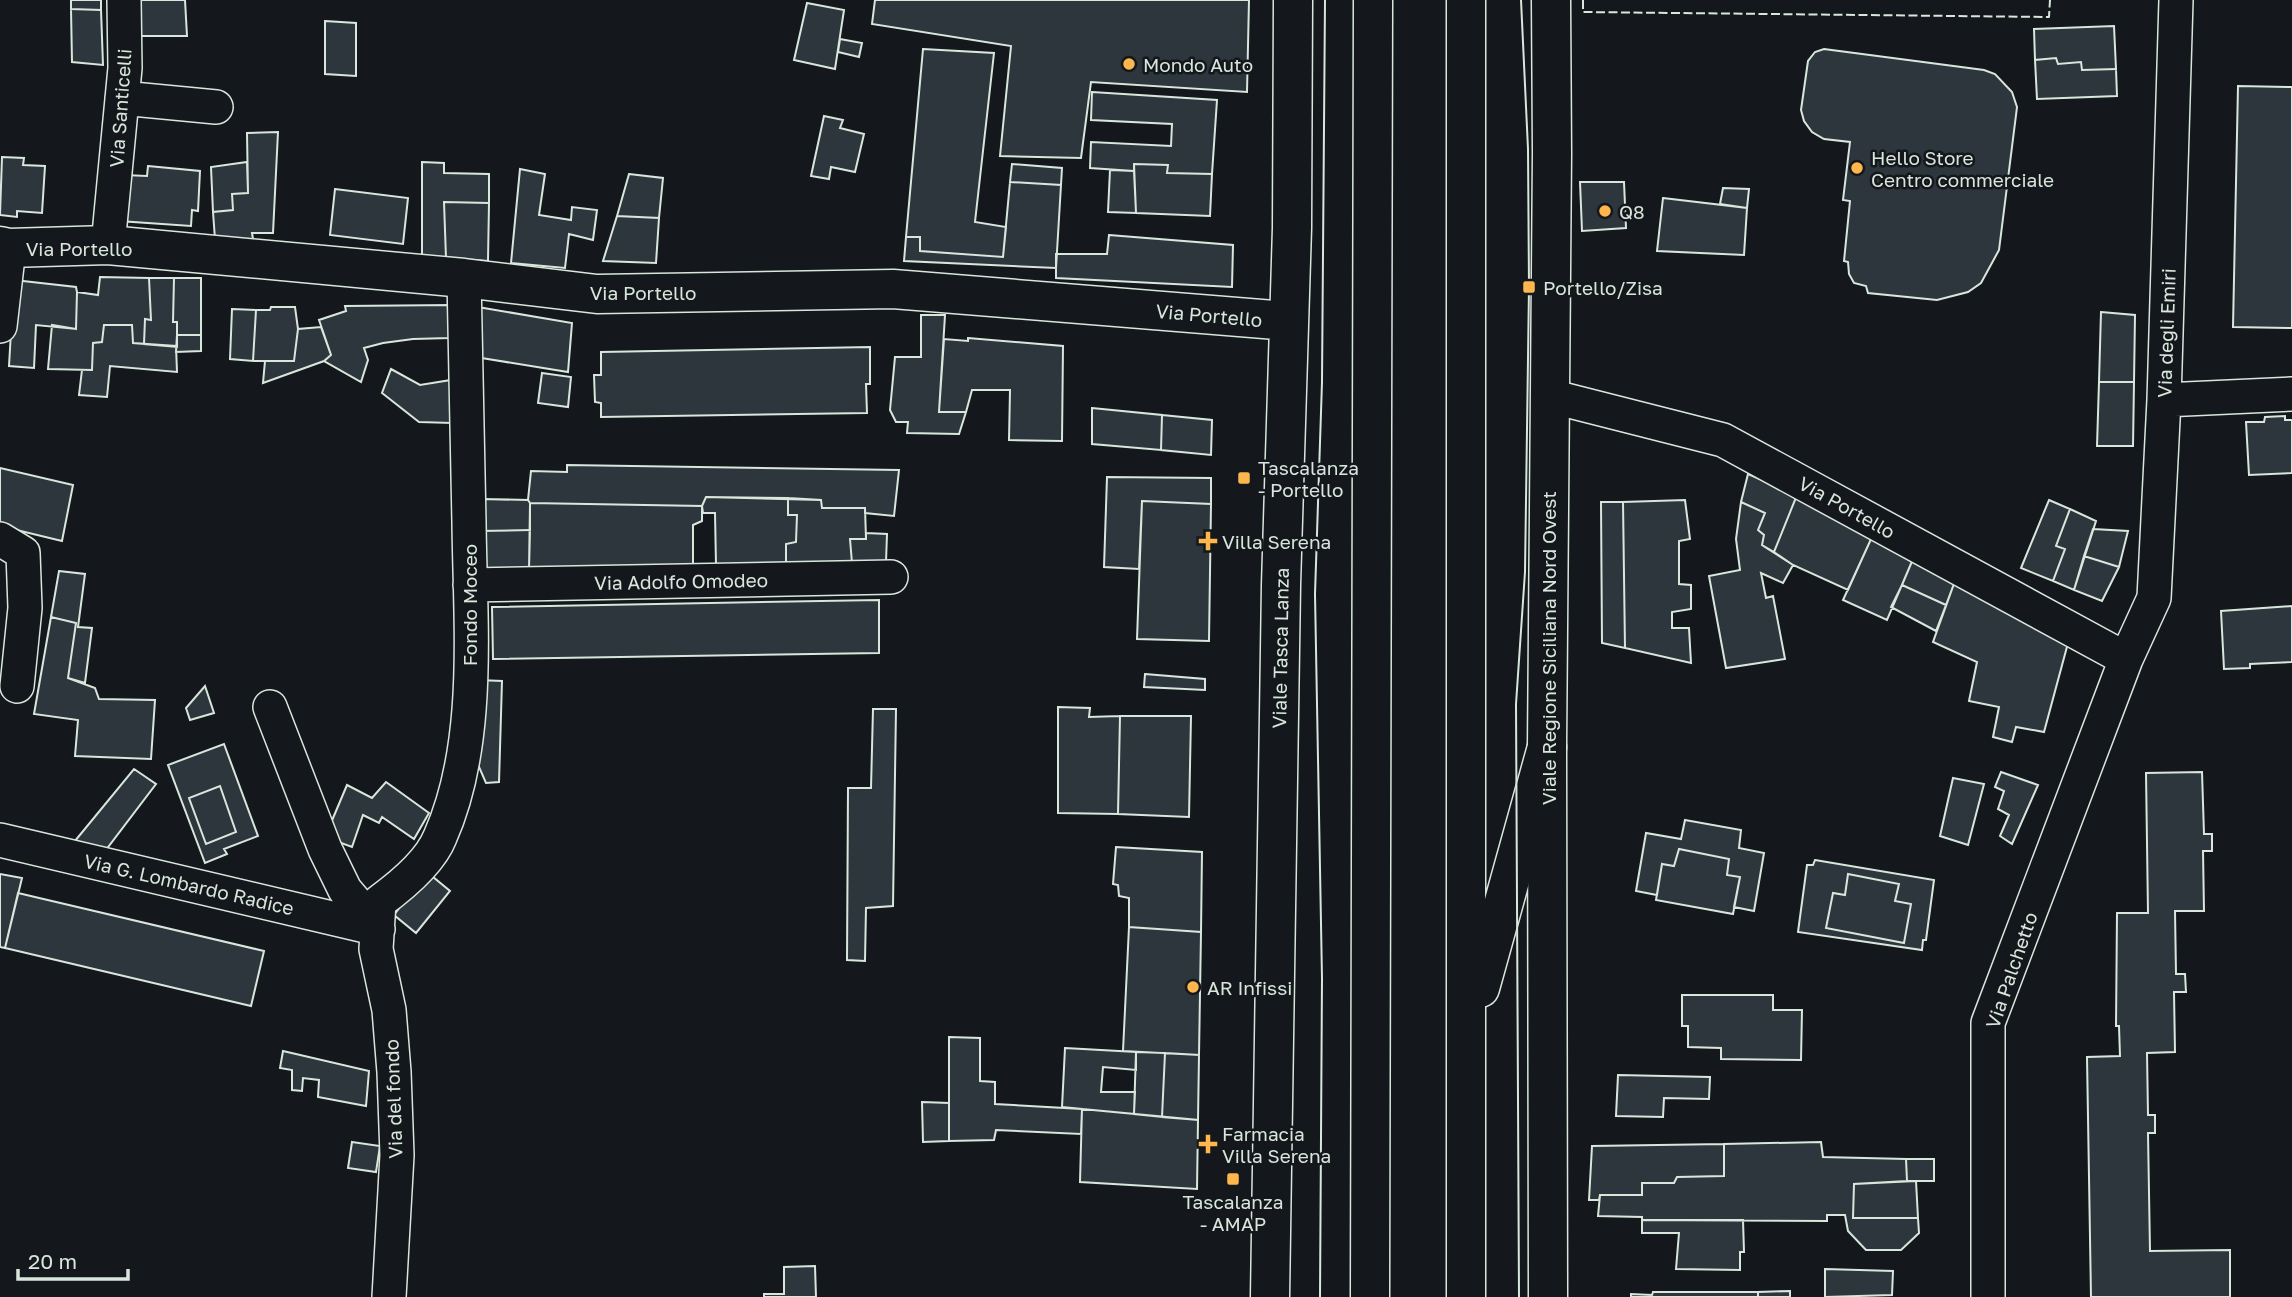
<svg xmlns="http://www.w3.org/2000/svg" width="2292" height="1297" font-family="'Golos Text',sans-serif">
<style>
.building{fill:#2c363c;stroke:#d8e6dc;stroke-width:2;fill-rule:evenodd}
.lines{fill:none;stroke-linecap:round;stroke-linejoin:round}
.street-casing{stroke:#d8e6dc;stroke-width:36}
.secondary-casing{stroke:#d8e6dc;stroke-width:41}
.primary-casing{stroke:#d8e6dc;stroke-width:41}
.street{stroke:#14181c;stroke-width:33}
.secondary{stroke:#14181c;stroke-width:38}
.primary{stroke:#14181c;stroke-width:38}
.tram{stroke:#d8e6dc;stroke-width:2}
.fence{stroke:#d8e6dc;stroke-width:2;stroke-dasharray:9 3.5;stroke-linecap:butt}
.poi-dot{fill:#ffb74d;stroke:#14181c;stroke-width:2.5}
.labels{text-anchor:middle;dominant-baseline:central;stroke-width:5;stroke-linejoin:round;paint-order:stroke}
.poi-label{font-size:19px;fill:#d8e6dc;stroke:#14181c;text-anchor:start}
.street-label{font-size:19px;fill:#d8e6dc;stroke:#14181c}
</style>
<rect width="100%" height="100%" fill="#14181c"/>
<path class="building" d="M71,0H101V10L71,9Z
M138,0H185L187,36H139Z
M875,0H1249L1247,92L1091,82L1081,158L1000,156L1011,46L872,24Z
M807,3L844,10L835,69L794,60Z
M71,9L101,10L103,65L72,62Z
M325,21L356,23V76L325,74Z
M2114,26L2116,69L2082,70L2081,62L2058,64L2056,58L2035,60L2034,29Z
M840,39L862,43L859,57L838,52Z
M923,49L994,53L975,222L1006,227L1003,257L920,251V237H906Z
M1824,49L1984,70L1995,74L2012,92L2017,107L1999,250L1981,283L1968,292L1937,300L1868,293L1866,286L1854,283L1849,274L1848,262L1844,261L1850,201L1843,200L1850,142L1824,139L1812,132L1804,121L1801,110L1808,61L1815,52Z
M2056,58L2058,64L2081,62L2082,70L2116,69L2117,96L2037,99L2035,60Z
M2238,86L2292,87V328L2233,327Z
M1092,92L1217,100L1212,174L1167,173L1168,165L1134,164V171L1090,168L1091,142L1171,146L1172,124L1091,120Z
M824,116L843,120L840,128L864,134L855,172L831,167L829,179L811,176Z
M278,132L273,233H252L253,239H215L213,212L233,210L232,194L248,193L247,133Z
M2,157L24,158L23,165L45,166L42,213L17,211V217L0,215Z
M247,162L248,193L232,194L233,210L213,212L211,167Z
M422,162L444,163V173L489,174V203L444,202L446,258L422,256Z
M1012,164L1062,168L1061,185L1010,182Z
M1134,164L1168,165L1167,173L1212,174L1210,216L1136,213Z
M148,166L200,171L198,211L192,210L191,226L119,221L124,175L147,176Z
M520,169L545,174L539,215L571,220L572,207L597,210L593,240L569,234L565,268L511,263Z
M1110,170L1134,171L1136,213L1108,212Z
M629,174L663,178L659,218L617,216Z
M1010,182L1061,185L1056,268L904,261L906,237H920V251L1003,257Z
M1580,182H1624L1626,228L1582,231Z
M1723,188L1749,189L1747,208L1720,204Z
M335,189L408,198L403,244L330,235Z
M1663,198L1747,208L1744,255L1657,251Z
M444,202L489,203L488,261L446,258Z
M617,216L659,218L656,263L603,261Z
M1109,235L1233,245L1232,287L1056,278V254H1107Z
M100,277L149,278L151,320L145,319L144,344L133,343L132,325H104L102,342L93,343L92,370L48,369L52,325L76,329L77,292L98,295Z
M149,278H174L173,322H177V347L144,344L145,319L151,320Z
M174,278H201V335H177V322H173Z
M14,280L76,287L77,292L76,329L36,325L34,368L9,366Z
M452,305L449,338L413,339L383,343L364,348L368,360L361,382L324,361L331,355L319,320L346,311L345,306Z
M472,306L572,323L568,372L469,356Z
M271,307H295L298,329L294,361H253L256,310H270Z
M232,309L256,310L253,361L230,359Z
M2101,312L2135,315L2134,382H2099Z
M921,315H945L939,412H966L959,434L907,433L908,422H896L890,410L895,357H921Z
M104,325H132L133,343L176,346L177,372L110,366L107,397L79,395L82,370H92L93,343L102,342Z
M321,327L331,355L324,361L263,383L265,361H294L298,329Z
M177,335H201V351L176,352Z
M968,338L1063,346L1062,441L1009,440L1010,390H972L966,412H939L944,339L968,341Z
M870,347V384H866L867,413L601,417V403L595,402L594,375H601V352Z
M391,369L420,385L451,380L452,423L419,422L382,393Z
M542,373L571,377L568,407L538,403Z
M2099,382H2134L2133,446H2097Z
M1092,408L1162,415L1161,450L1092,444Z
M1162,415L1212,420L1211,455L1161,450Z
M2285,416V420H2292V473L2249,475L2246,422H2264L2265,417Z
M567,465L899,470L894,516L865,513V508H822L821,500L706,497L702,506L530,503L528,500L531,471L567,472Z
M0,468L73,485L62,541L0,526Z
M1748,474L1797,495L1774,552L1762,545L1764,535L1758,530L1765,513L1741,502Z
M1107,477L1211,478V504L1142,501L1139,569L1104,567Z
M1797,495L1872,537L1848,590L1793,565L1774,552Z
M706,497L788,498V515H797L796,542L786,544V563L716,565L715,513H703L702,506Z
M788,498L821,500L822,508H865L866,539H850L852,563H786V544L796,542L797,515H788Z
M480,499L528,500L530,503V530L479,531Z
M1685,500L1690,539L1679,541V584L1691,585V609L1672,612V628H1689L1691,663L1625,648L1623,502Z
M2049,500L2070,509L2056,546L2065,549L2053,581L2021,568Z
M1142,501L1211,504L1209,641L1137,639Z
M1601,502H1623L1625,648L1602,643Z
M1741,502L1765,513L1758,530L1764,535L1762,545L1793,565L1783,583L1761,573L1766,598L1773,596L1785,659L1726,668L1709,576L1740,570L1736,539Z
M530,503L702,506V521L693,525V567L529,570Z
M2070,509L2096,521L2074,590L2053,581L2065,549L2056,546Z
M2093,529L2128,531L2119,567L2084,556Z
M530,530L529,570L478,571L479,531Z
M866,533L887,534L886,562L852,563L850,539H866Z
M1872,537L1913,559L1887,620L1843,600Z
M2084,556L2119,567L2102,601L2074,590Z
M1913,559L1955,581L1946,605L1902,585Z
M59,571L85,574L78,627L92,628L85,683L68,678L76,623L51,617Z
M1955,581L2068,643L2044,732L2016,727L2012,742L1993,737L1999,707L1969,701L1977,662L1933,642Z
M1902,585L1946,605L1936,631L1891,607Z
M879,600V653L493,659L492,607Z
M2292,606V662L2250,664V668L2224,669L2221,611Z
M51,617L76,623L68,678L95,688L99,699L155,700L151,759L75,756L78,720L34,714Z
M1145,674L1205,679V690L1144,687Z
M478,680L502,681L499,782L486,783L476,760Z
M205,686L214,713L190,720L186,708Z
M1058,707L1090,708L1089,717L1120,716L1118,814L1058,813Z
M873,709H896L893,906L866,908L865,961L847,960L848,788H871Z
M1120,716H1191L1189,817L1118,814Z
M224,744L258,836L224,849L227,854L205,863L168,765ZM220,786L236,832L206,844L189,798Z
M134,769L156,784L102,855L70,847Z
M2001,772L2038,785L2012,844L2000,836L2009,815L1998,809L2004,791L1995,787Z
M2202,772L2204,834H2212V851H2203L2204,911H2175L2176,974H2185L2186,992H2174L2175,1052L2147,1053L2148,1115H2155V1133H2148L2150,1251L2230,1250V1297H2091L2087,1057L2120,1056L2119,1026H2116L2117,913H2148L2146,773Z
M1953,778L1984,784L1968,845L1940,836Z
M386,782L429,813L414,839L382,817L379,823L363,815L352,847L325,837L347,785L372,798Z
M220,786L236,832L206,844L189,798Z
M1685,820L1741,830L1739,848L1764,853L1754,911L1734,907L1740,877L1727,875L1729,859L1679,849L1674,866L1662,864L1657,895L1636,891L1646,833L1681,839Z
M1116,847L1202,852L1201,932L1129,927V898L1119,896L1118,885L1113,884Z
M1679,849L1729,859L1727,875L1740,877L1733,914L1656,900L1662,864L1674,866Z
M1815,860L1934,880L1926,940H1923L1922,950L1798,932L1807,865H1813ZM1848,874L1899,884L1895,901L1911,904L1904,943L1826,928L1833,893L1845,895Z
M427,872L450,891L416,933L394,915Z
M0,874L22,878L5,948L0,947Z
M1848,874L1899,884L1895,901L1911,904L1904,943L1826,928L1833,893L1845,895Z
M18,893L264,951L251,1006L5,948Z
M1129,927L1201,932L1199,1055L1123,1051Z
M1682,995H1773V1010H1802L1801,1060L1721,1059V1048L1688,1047V1026H1682Z
M949,1037L980,1038V1081L995,1082V1104L1082,1109L1081,1134L996,1130L994,1140L949,1141Z
M1065,1048L1136,1052V1070L1103,1067L1101,1092H1135L1134,1114L1062,1107Z
M283,1051L369,1071L366,1106L318,1097L319,1080L303,1078L302,1091L292,1090V1070L280,1068Z
M1136,1052L1165,1053L1162,1117L1134,1114Z
M1165,1053L1199,1055L1198,1120L1162,1117Z
M1618,1075L1710,1077L1709,1099L1664,1098L1663,1117L1616,1116Z
M922,1102L949,1103V1141L923,1142Z
M1082,1109L1198,1120L1197,1189L1080,1182Z
M352,1142L380,1146L376,1172L348,1168Z
M1821,1142L1823,1157L1906,1159L1907,1181L1854,1184L1853,1218H1918L1919,1233L1901,1250H1866L1848,1231L1845,1215H1827V1221L1642,1220V1217L1598,1216L1600,1195H1642V1183H1674L1677,1177L1724,1176V1144Z
M1724,1144V1176L1677,1177L1674,1183H1642V1195H1600L1599,1200H1589L1592,1146Z
M1906,1159H1934V1181H1907Z
M1916,1181L1918,1218H1853L1854,1184Z
M1642,1220H1743L1744,1252H1740V1270L1676,1269L1679,1233H1642Z
M815,1266L816,1297H764V1294H784V1267Z
M1825,1269L1893,1271L1892,1295L1825,1297Z
M1790,1291V1297H1758V1292Z
M1653,1292H1758V1297H1631V1294L1652,1295Z"/>
<g class="lines">
<defs>
<path id="street" d="M122,98L216,107
M108,245L125,68L124,0
M0,326L9,248
M1550,396L1723,440L2126,659
M2164,400L2292,394
M0,539L23,553L25,608L17,686
M470,585L891,577
M270,707L325,849L345,890L378,929
M0,840L378,929
M389,1297L397,1155L394,1072L389,1010L376,949L379,902C401,886 430,862 440,837C482,743 470,623 469,522C467,441 466,360 464,278
M1988,1297V1023L2126,659L2154,598L2164,400L2176,0"/>
<path id="secondary" d="M0,246L9,248L108,245L464,278L597,294L893,289L1288,321
M1270,1297L1281,585L1292,228L1293,0
M1548,1297L1547,747L1552,153L1551,0"/>
<path id="primary" d="M1466,0V1297
M1480,988L1547,747
M1370,1297L1373,0"/>
</defs>
<use href="#street" class="street-casing"/>
<use href="#secondary" class="secondary-casing"/>
<use href="#primary" class="primary-casing"/>
<use href="#street" class="street"/>
<use href="#secondary" class="secondary"/>
<use href="#primary" class="primary"/>
<path class="tram" d="M1320,1297L1322,978L1315,594L1322,382L1325,0
M1519,1297L1516,704L1525,572L1529,287L1528,149L1521,0"/>
<path class="fence" d="M1583,0V12L2049,17L2050,0"/>
</g>
<g class="poi-dot">
<circle cx="1129" cy="64" r="7"/>
<circle cx="1857" cy="168" r="7"/>
<circle cx="1605" cy="211" r="7"/>
<rect x="1522" y="280" width="14" height="14" rx="3.5"/>
<rect x="1237" y="471" width="14" height="14" rx="3.5"/>
<path d="M1204.5 530.5h7v7h7v7h-7v7h-7v-7h-7v-7h7z"/>
<circle cx="1193" cy="987" r="7"/>
<path d="M1204.5 1133.5h7v7h7v7h-7v7h-7v-7h-7v-7h7z"/>
<rect x="1226" y="1172" width="14" height="14" rx="3.5"/>
</g>
<g class="labels">
<g class="poi-label">
<text x="1143" y="64">Mondo Auto</text>
<text x="1871" y="157">Hello Store<tspan x="1871" dy="22">Centro commerciale</tspan></text>
<text x="1619" y="211">Q8</text>
<text x="1543" y="287">Portello/Zisa</text>
<text x="1258" y="467">Tascalanza<tspan x="1258" dy="22">- Portello</tspan></text>
<text x="1222" y="541">Villa Serena</text>
<text x="1207" y="987">AR Infissi</text>
<text x="1222" y="1133">Farmacia<tspan x="1222" dy="22">Villa Serena</tspan></text>
<text x="1233" y="1201" text-anchor="middle">Tascalanza<tspan x="1233" dy="22">- AMAP</tspan></text>
</g>
<g class="street-label">
<text transform="translate(120 108) rotate(-86)">Via Santicelli</text>
<text x="79" y="248">Via Portello</text>
<text x="643" y="292">Via Portello</text>
<text transform="translate(1209 315) rotate(5)">Via Portello</text>
<text transform="translate(2166 333) rotate(-88)">Via degli Emiri</text>
<text transform="translate(1847 507) rotate(29)">Via Portello</text>
<text transform="translate(681 581) rotate(-1)">Via Adolfo Omodeo</text>
<text transform="translate(469 605) rotate(-90)">Fondo Moceo</text>
<text transform="translate(1280 648) rotate(-89)">Viale Tasca Lanza</text>
<text transform="translate(1548 648) rotate(-90)">Viale Regione Siciliana Nord Ovest</text>
<text transform="translate(189 884) rotate(13)">Via G. Lombardo Radice</text>
<text transform="translate(2011 970) rotate(-71)">Via Palchetto</text>
<text transform="translate(393 1099) rotate(-92)">Via del fondo</text>
</g>
</g>
<path d="M18 1269v10h110v-10" fill="none" stroke="#d8e6dc" stroke-width="3.5"/>
<text x="28" y="1269" font-size="21" fill="#d8e6dc" stroke="#14181c" stroke-width="5" paint-order="stroke">20 m</text>
</svg>
